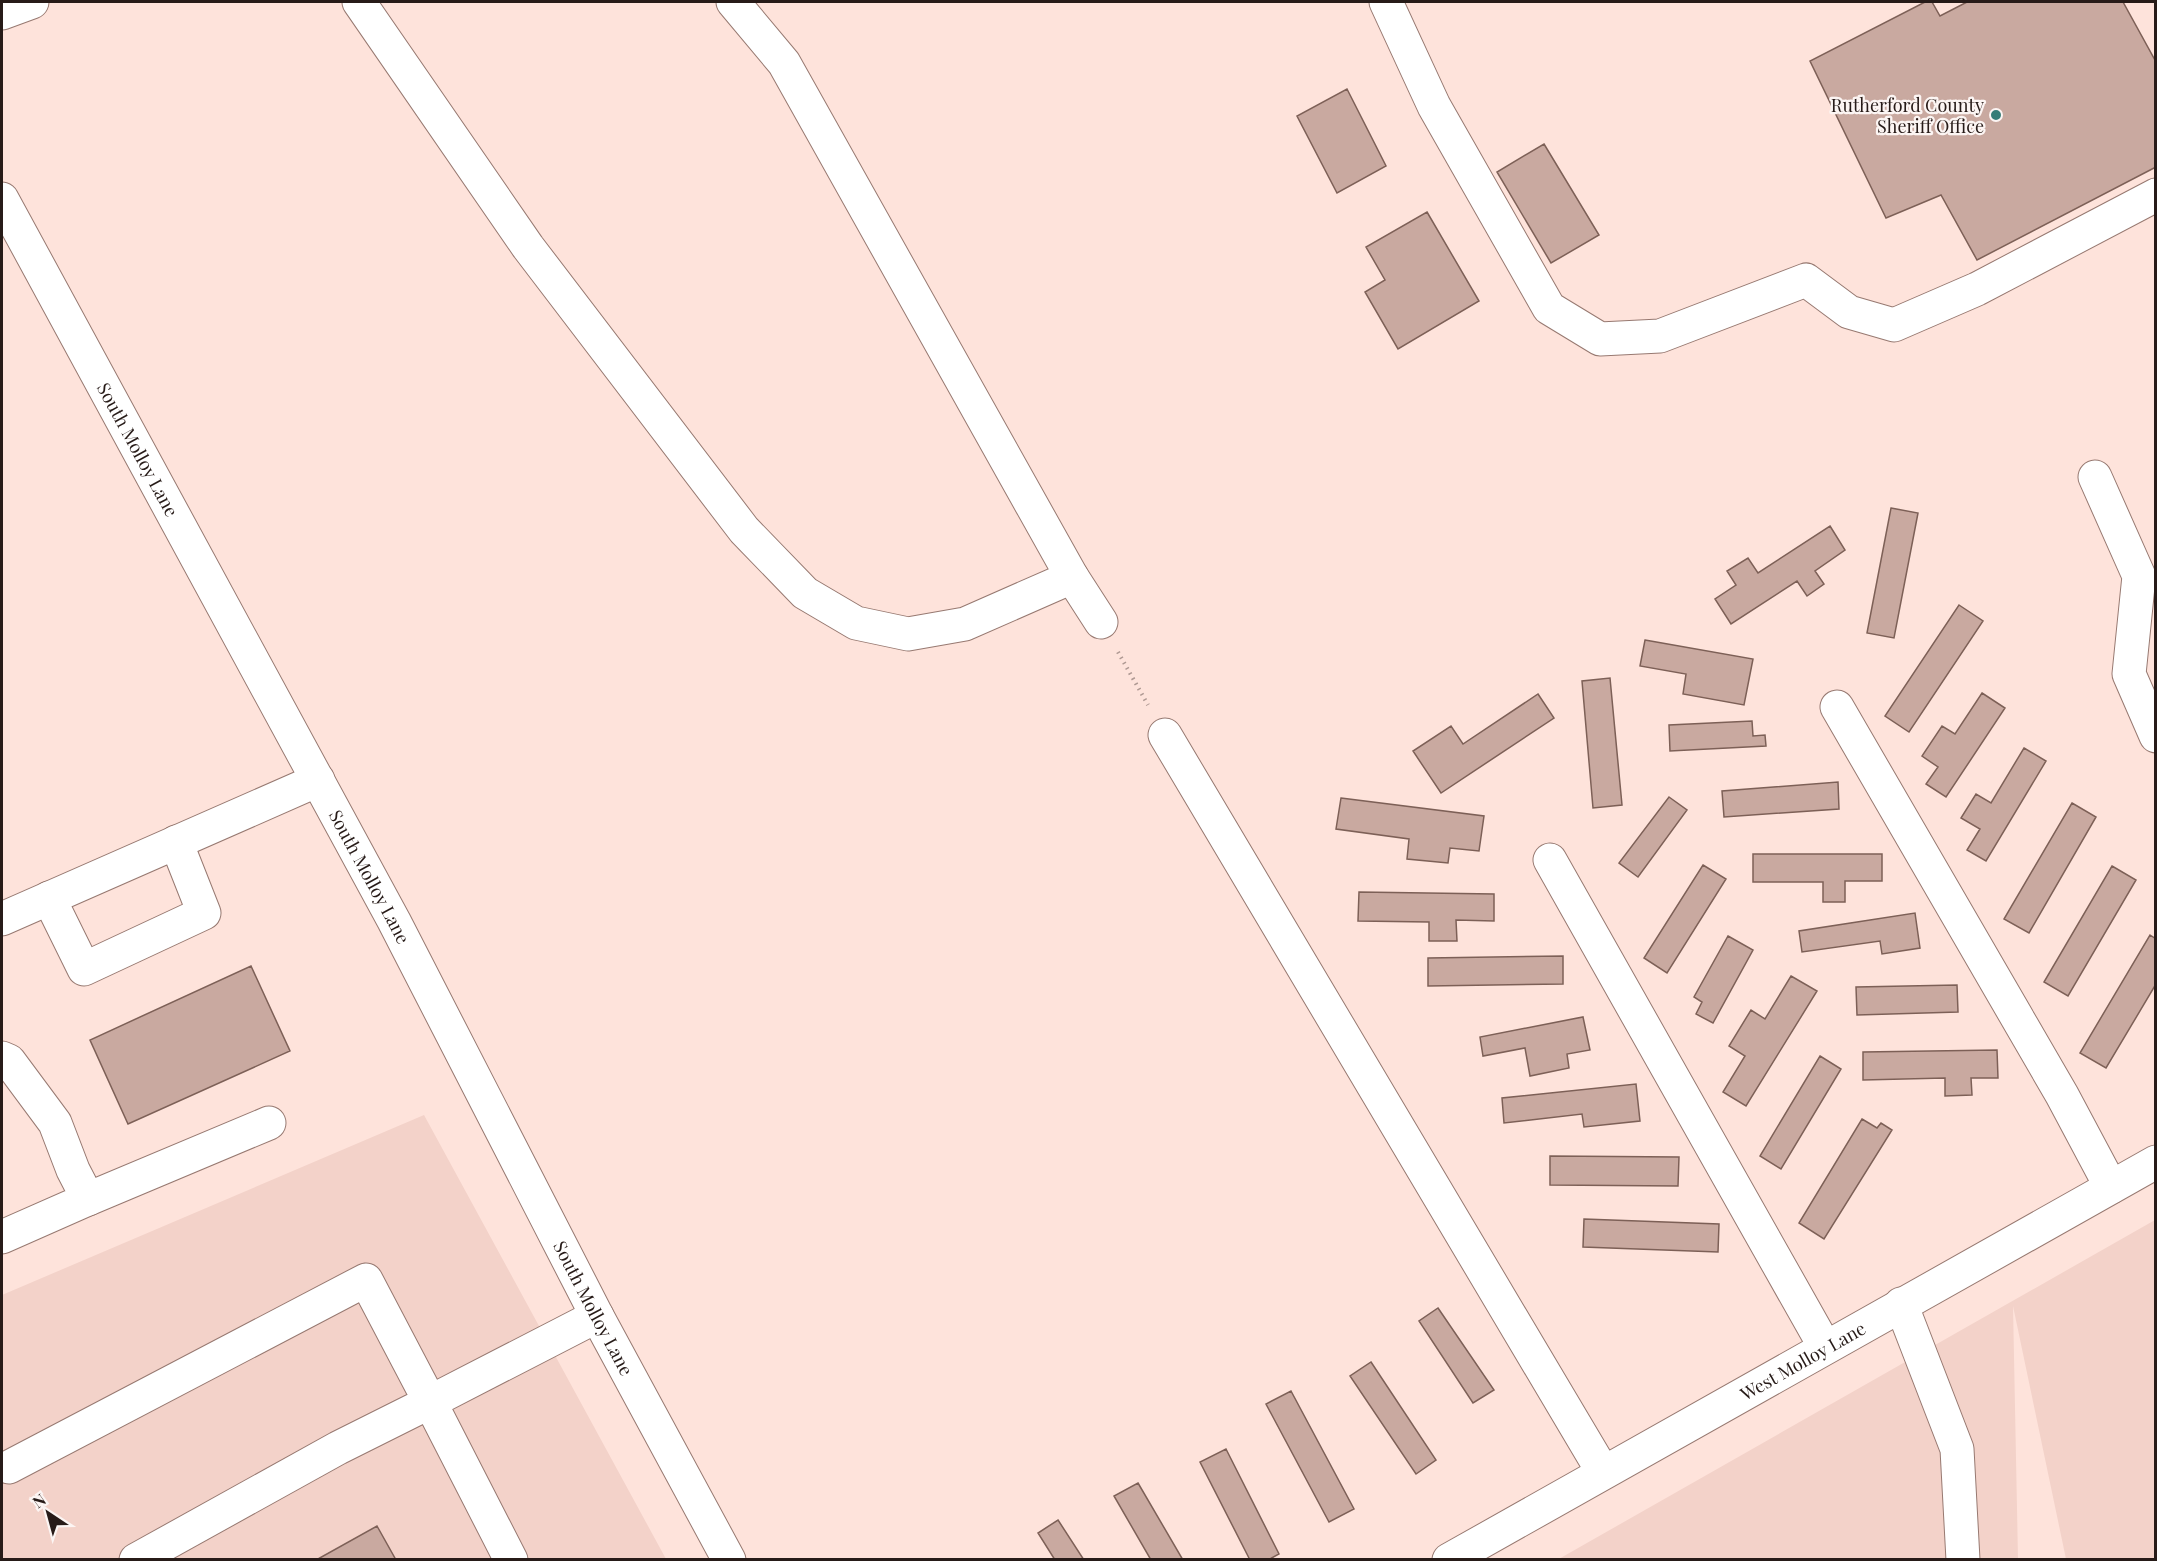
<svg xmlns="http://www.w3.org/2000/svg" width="2157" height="1561" font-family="'Playfair Display',serif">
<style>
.built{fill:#f3d2c9}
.building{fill:#c9a9a0;stroke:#7d6057;stroke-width:1.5}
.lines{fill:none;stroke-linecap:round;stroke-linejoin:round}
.minor-casing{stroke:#977971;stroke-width:35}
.path{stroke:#af9993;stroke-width:4;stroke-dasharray:1.5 4.5;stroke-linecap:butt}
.minor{stroke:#fff;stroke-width:33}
.poi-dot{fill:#367d77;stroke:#fcf5f3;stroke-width:2}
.labels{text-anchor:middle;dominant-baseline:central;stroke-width:4.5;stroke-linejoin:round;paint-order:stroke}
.poi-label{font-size:18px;fill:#271b18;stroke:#fcf5f3;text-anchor:end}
.street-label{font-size:18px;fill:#271b18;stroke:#fcf5f3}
</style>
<rect width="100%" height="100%" fill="#fee3db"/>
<path class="built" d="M424,1115L666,1559H2V1295Z
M2155,1220V1559H2066L2013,1306L2018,1559L1557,1560Z"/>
<path class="building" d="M1925,2H1932L1940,16L1967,2H2123L2156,62V167L1977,260L1941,195L1886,218L1810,61Z
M1347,89L1386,166L1337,193L1297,116Z
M1544,144L1599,235L1551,263L1497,172Z
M1427,212L1479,301L1398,349L1365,292L1385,280L1366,247Z
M1891,508L1918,513L1894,638L1867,633Z
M1830,526L1845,550L1815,571L1824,584L1807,596L1797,581L1731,624L1715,599L1736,585L1727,571L1748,558L1758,573Z
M1959,605L1983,621L1909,732L1885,716Z
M1645,640L1753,659L1744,705L1683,694L1686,674L1640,666Z
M1610,678L1622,805L1593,808L1582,681Z
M1982,693L2005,708L1946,797L1926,784L1938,767L1922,756L1942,726L1955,734Z
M1538,694L1554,718L1441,793L1413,751L1451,726L1463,744Z
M1752,721L1753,736L1765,735L1766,746L1670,751L1669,725Z
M2024,748L2046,761L1986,861L1967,850L1980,829L1961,818L1976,794L1991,803Z
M1838,782L1839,809L1724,817L1722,791Z
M1669,797L1687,810L1638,877L1619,863Z
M1341,798L1484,816L1479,851L1450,848L1448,863L1407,859L1409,839L1336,829Z
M2072,803L2096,817L2029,933L2004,919Z
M1753,854H1882V881H1845V902H1823V882H1753Z
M1703,865L1726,879L1667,973L1644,958Z
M2112,866L2136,880L2068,996L2044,982Z
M1359,892L1494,894V921L1456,920L1457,941H1429V922L1358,921Z
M1915,913L1920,948L1882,954L1880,941L1802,952L1799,931Z
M2150,935L2156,939V984L2106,1068L2080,1053Z
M1728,936L1753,950L1713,1023L1696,1014L1702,1002L1694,997Z
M1563,956V984L1428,986V958Z
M251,966L290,1051L128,1124L90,1040Z
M1791,976L1817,991L1746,1106L1723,1092L1745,1056L1729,1046L1751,1010L1765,1019Z
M1957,985L1958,1012L1857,1015L1856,987Z
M1583,1017L1590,1050L1567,1054L1569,1068L1530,1076L1525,1048L1483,1056L1480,1037Z
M1997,1050L1998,1078H1971L1972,1095L1945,1096V1078L1863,1080V1052Z
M1820,1056L1841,1069L1781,1169L1760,1156Z
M1636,1084L1640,1121L1584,1127L1582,1114L1504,1123L1502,1098Z
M1862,1119L1877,1128L1881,1123L1892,1130L1824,1239L1799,1223Z
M1550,1156L1679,1157L1678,1186L1550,1185Z
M1584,1219L1719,1224L1718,1252L1583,1247Z
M1438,1308L1494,1390L1473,1403L1419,1321Z
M1371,1362L1436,1460L1416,1474L1350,1376Z
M1291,1391L1354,1509L1329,1522L1266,1404Z
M1226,1449L1279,1554L1268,1560H1250L1200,1462Z
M1138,1483L1183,1560H1151L1114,1496Z
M1058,1520L1084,1560H1055L1038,1533Z
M377,1526L396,1560H316Z"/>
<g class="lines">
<defs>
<g id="minor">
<path d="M359,2L528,247L744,530L805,593L856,623L908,634L965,624L1072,577"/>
<path d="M733,2L784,63L1072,577L1101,622"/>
<path d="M1386,2L1434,106L1549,308L1600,339L1660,336L1806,280L1849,312L1894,325L1977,289L2156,195"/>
<path d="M2,13L32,2"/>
<path id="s1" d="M2,199L394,921L597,1316L729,1560"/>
<path d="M2095,477L2139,576L2129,674L2156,736"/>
<path d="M1837,707L2062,1095L2111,1187"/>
<path d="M1165,735L1603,1472"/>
<path d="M1550,860L1825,1347"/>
<path d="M49,898L84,969L204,913L176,842"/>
<path d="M2,919L318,780"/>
<path d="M2,1058L9,1061L55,1123L73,1170L88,1199L2,1237"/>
<path d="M88,1199L269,1123"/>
<path d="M1901,1304L1957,1449L1963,1560"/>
<path d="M9,1467L366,1280L430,1402L338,1448L136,1560"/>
<path d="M511,1560L430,1402L597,1316"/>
<path id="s2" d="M1449,1560L2156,1162"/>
</g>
</defs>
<use href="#minor" class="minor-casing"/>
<path class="path" d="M1118,652L1148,705"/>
<use href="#minor" class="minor"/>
</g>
<circle class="poi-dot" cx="1996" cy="115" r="6"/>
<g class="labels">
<g class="poi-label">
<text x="1984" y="105">Rutherford County<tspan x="1984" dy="21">Sheriff Office</tspan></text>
</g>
<g class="street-label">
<text stroke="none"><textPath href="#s1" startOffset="285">South Molloy Lane</textPath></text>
<text stroke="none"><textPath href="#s1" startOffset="771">South Molloy Lane</textPath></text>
<text stroke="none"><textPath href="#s1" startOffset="1257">South Molloy Lane</textPath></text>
<text stroke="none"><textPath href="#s2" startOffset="406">West Molloy Lane</textPath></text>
</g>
</g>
<rect width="2157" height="1561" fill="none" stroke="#271b18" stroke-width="6"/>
<g transform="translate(48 1513) rotate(324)" stroke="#fcf5f3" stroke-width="4.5" paint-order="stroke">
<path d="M0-4.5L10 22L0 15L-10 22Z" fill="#271b18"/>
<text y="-9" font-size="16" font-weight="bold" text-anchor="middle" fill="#271b18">N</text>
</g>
</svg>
